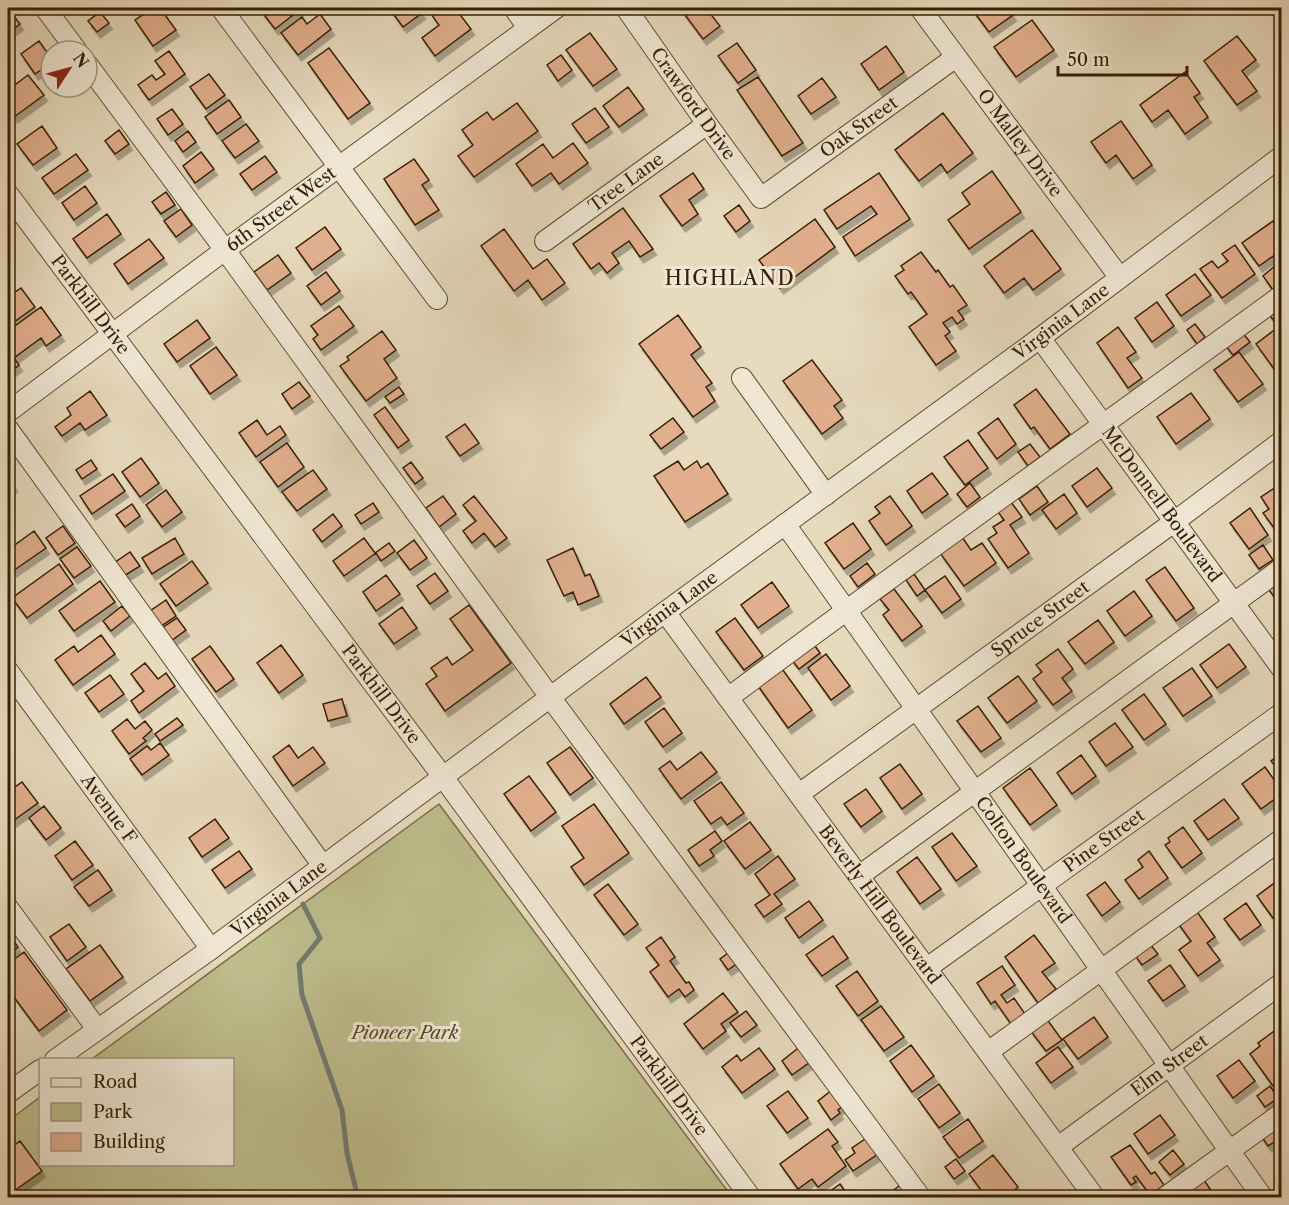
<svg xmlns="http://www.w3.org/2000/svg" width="1289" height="1205" font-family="'Libre Caslon Text',serif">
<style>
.green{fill:#bebd8c;stroke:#7c6e46;stroke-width:1.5}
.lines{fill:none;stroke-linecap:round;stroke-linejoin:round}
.stream{stroke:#737b71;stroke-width:5}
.building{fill:#e1af8e;stroke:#392001;stroke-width:1.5;filter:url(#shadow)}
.minor-casing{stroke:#644e30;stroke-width:22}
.minor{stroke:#efe7d4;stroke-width:20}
.labels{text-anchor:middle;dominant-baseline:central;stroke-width:6;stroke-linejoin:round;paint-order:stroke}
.street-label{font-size:18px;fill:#392001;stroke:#efe7d4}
.park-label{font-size:18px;font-style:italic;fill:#5a4724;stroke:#efe7d4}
.neighbourhood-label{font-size:20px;letter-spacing:1.5px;fill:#392001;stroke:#efe7d4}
</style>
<defs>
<filter id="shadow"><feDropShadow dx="3.5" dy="6" stdDeviation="0" flood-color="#0004"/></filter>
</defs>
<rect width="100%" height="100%" fill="#e7dabd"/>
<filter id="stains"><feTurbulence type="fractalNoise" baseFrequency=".00333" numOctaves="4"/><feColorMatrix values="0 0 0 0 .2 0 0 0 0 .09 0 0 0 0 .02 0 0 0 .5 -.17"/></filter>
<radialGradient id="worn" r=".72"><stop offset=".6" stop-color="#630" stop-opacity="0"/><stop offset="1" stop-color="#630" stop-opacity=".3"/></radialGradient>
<path class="green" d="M439,804L732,1197H8V1121L40,1097V1164H232V1060L92,1059Z"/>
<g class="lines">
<path class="stream" d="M303,904L320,938L299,964L302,995L342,1110L347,1153L358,1198"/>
</g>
<path class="building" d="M153,8H160L176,30L153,46L135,20Z
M259,8H300L301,9L275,29Z
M389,8H418L422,13L403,27Z
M440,8H455L471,29L435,56L422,38L439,25L431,14Z
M680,8H706L720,26L703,39Z
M971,8H1008L1013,15L989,32Z
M100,12L109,23L97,32L88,21Z
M320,14L331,29L298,55L281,33L302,17L307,24Z
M13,15L20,24L8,33V19Z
M1032,20L1054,50L1016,77L994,47Z
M590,33L617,69L593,86L566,50Z
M1237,36L1256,60L1242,71L1257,91L1237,105L1204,61Z
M39,41L51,58V63L35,74L21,54Z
M737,43L756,70L738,83L718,56Z
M886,46L904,72L879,90L861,64Z
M329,48L370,103L348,119L308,63Z
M169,51L185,74L149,100L138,85L152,75L156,80L165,74L155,61Z
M561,55L572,70L558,81L547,65Z
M1185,72L1200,93L1194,97L1208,117L1185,134L1168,110L1152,122L1140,105Z
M209,74L225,95L206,109L190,87Z
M28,75L44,95L14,117L8,107V90Z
M758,77L803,143L782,156L737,90Z
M822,78L836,97L811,114L798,96Z
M628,87L644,109L619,127L603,106Z
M229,100L241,117L217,134L205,117Z
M517,103L538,131L474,177L458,156L473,145L462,130L487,112L493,120Z
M595,108L609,127L586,143L572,124Z
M172,109L183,124L168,135L157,119Z
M943,113L973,153L947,173L941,164L919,181L895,150Z
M1121,121L1152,165L1133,179L1116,155L1106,163L1091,142Z
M246,124L259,141L235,158L222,141Z
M42,126L57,148L33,165L17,144Z
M119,130L129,144L115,154L105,141Z
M188,131L196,142L183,152L175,141Z
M573,143L588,163L559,184L551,173L532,186L516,164L543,144L553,158Z
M201,152L214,169L195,183L183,166Z
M76,154L88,170L54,194L42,178Z
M265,156L277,172L252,190L240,174Z
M414,159L429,180L422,185L439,210L415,225L384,179Z
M992,171L1021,212L969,249L948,220L970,204L962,193Z
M693,173L704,189L689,200L698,214L682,226L660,196Z
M879,173L910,219L855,256L843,237L877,214L871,206L837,229L824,210Z
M85,186L97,203L74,220L62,203Z
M166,192L175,205L161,214L152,202Z
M739,205L750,221L736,232L724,216Z
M623,208L653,249L640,257L629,241L612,253L619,263L607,273L599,263L591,269L573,244Z
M181,209L192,225L176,237L164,221Z
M107,214L121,234L87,258L73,239Z
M815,219L835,247L780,288L759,260Z
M1273,221L1282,233V250L1259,266L1242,243Z
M325,227L341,249L312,270L296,248Z
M504,229L533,269L547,259L565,283L542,300L528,280L514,291L481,246Z
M1032,230L1061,269L1033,290L1024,278L1004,293L984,266Z
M149,239L164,258L128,284L114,264Z
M1235,245L1255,274L1222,298L1200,269L1212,261L1218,268L1228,261L1222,254Z
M921,252L936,272L938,270L950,287L953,285L967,305L958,311L964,319L957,324L952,317L943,323L950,332L945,336L956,351L936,365L909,327L927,314L911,292L908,294L895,276L904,270L901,266Z
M278,255L291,273L267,290L254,272Z
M1276,265L1282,273V284L1273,290L1263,276Z
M326,272L340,291L321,305L307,286Z
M1195,274L1211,295L1181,316L1166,295Z
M21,288L35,307L14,322L8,313V297Z
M1157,302L1174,326L1152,342L1135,318Z
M1282,305V323L1278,326L1268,313Z
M339,306L354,326L321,350L313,339L318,335L311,326Z
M41,307L61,335L46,346L41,338L14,358L19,365L8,374V331Z
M678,315L701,347L691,355L712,383L706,387L715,401L693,417L639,344Z
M197,320L210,338L177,362L164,344Z
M1195,324L1205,337L1197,344L1187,330Z
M1118,327L1136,352L1127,358L1142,378L1128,388L1097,343Z
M1277,328L1282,334V370L1277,373L1256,344Z
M382,331L396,350L384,359L397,378L366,401L340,366L349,360L347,357Z
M1242,332L1250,342L1233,355L1225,345Z
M216,347L237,375L210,394L190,366Z
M1239,352L1263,384L1238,402L1214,370Z
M812,360L842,400L834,406L843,418L822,434L783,381Z
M299,382L310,396L292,409L282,394Z
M399,387L404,394L390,403L385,397Z
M1036,389L1070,434L1050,449L1034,427L1031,429L1014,405Z
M90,391L107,415L85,430L80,423L62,436L55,427L71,415L67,408Z
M1191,393L1210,419L1176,444L1157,417Z
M385,407L409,440L398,448L374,415Z
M673,418L684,432L661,449L650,435Z
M998,418L1016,444L997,459L978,433Z
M257,420L267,435L280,426L286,435L256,457L239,433Z
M465,424L479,443L460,456L446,437Z
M968,440L988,468L965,485L944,457Z
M287,443L304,467L278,487L260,462Z
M1030,444L1040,457L1028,466L1018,452Z
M141,458L159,483L140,497L122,472Z
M91,460L97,469L82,479L76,470Z
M678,461L684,470L697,461L701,468L708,463L728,494L685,522L654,476Z
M411,462L423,478L415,484L403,468Z
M1097,468L1112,488L1087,507L1072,486Z
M313,470L327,489L297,511L282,492Z
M932,473L948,494L922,513L907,491Z
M113,474L125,491L92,514L80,496Z
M8,477L14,486L8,490Z
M970,483L980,497L967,507L957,494Z
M1282,483V524L1275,529L1263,513L1269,509L1261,497Z
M1037,486L1048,502L1030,515L1019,499Z
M166,490L182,512L162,527L146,505Z
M1064,494L1077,513L1056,529L1042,510Z
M443,496L456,514L439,527L426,508Z
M474,496L507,538L495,547L484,533L472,543L463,531L476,521L463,505Z
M890,496L912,526L886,545L869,521L880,513L875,507Z
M1011,502L1022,517L1010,525L1029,553L1008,568L988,539L997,533L993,527L1004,520L998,512Z
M373,503L379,512L361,524L355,515Z
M132,504L140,516L125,527L116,515Z
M1250,508L1268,535L1249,549L1230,523Z
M333,514L342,526L322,542L313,530Z
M853,523L871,549L844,569L825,543Z
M63,526L75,543L58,555L46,538Z
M34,531L46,548L13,571L8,562V550Z
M962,537L971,550L982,543L996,563L964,586L940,553Z
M175,538L184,554L152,574L142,558Z
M364,538L375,553L389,543L395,551L381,561L376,553L344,576L333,561Z
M414,540L427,558L410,570L397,553Z
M1263,545L1273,560L1259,569L1249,555Z
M77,547L91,566L74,578L60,559Z
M573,548L585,576L590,574L599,596L578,605L573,592L564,596L547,560Z
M130,552L140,566L124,576L114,563Z
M192,561L208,583L176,606L160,584Z
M867,563L875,574L858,587L850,576Z
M59,564L73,584L27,618L12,598Z
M1165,567L1194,608L1176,621L1146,580Z
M435,573L448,591L430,604L417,586Z
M914,574L925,590L917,596L906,580Z
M386,575L400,594L376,611L363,592Z
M945,576L961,599L942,613L925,590Z
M100,581L115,602L74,631L59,611Z
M1282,581V607L1269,590Z
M772,582L789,606L758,628L741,605Z
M894,589L922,626L902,641L883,615L889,610L880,599Z
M1134,591L1152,616L1125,636L1107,611Z
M166,600L176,616L161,626L150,611Z
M469,605L511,663L445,711L426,684L437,676L431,668L447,657L452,665L473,650L450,619Z
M122,606L130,616L111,631L103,621Z
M402,607L417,628L394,644L379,624Z
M177,618L186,630L171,641L162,628Z
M735,618L763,656L744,670L716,632Z
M1098,620L1114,642L1085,664L1068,642Z
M101,635L115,654L73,685L55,660L74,646L78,652Z
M813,643L820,653L799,669L791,659Z
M1229,644L1246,667L1217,688L1200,665Z
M281,645L303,675L279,693L257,663Z
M210,646L234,679L216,692L192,659Z
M1058,649L1073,669L1062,678L1072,691L1053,705L1033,679L1042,672L1036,665Z
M826,654L850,686L831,700L808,668Z
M145,663L158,679L166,673L175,686L139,713L131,701L144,691L131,674Z
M780,666L812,710L788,728L756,683Z
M1192,668L1212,696L1183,716L1163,688Z
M110,675L124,694L99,712L85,693Z
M1018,676L1037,701L1007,723L988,698Z
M646,677L661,697L624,724L610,704Z
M1144,694L1166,724L1144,740L1122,710Z
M342,699L347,716L328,721L323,704Z
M978,706L1001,738L981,752L957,721Z
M664,708L682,733L663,747L645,722Z
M177,718L183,725L160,741L155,734Z
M127,719L135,729L145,721L152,730L143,738L146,741L129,754L112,731Z
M1115,723L1133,747L1106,766L1089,742Z
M160,743L169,755L142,775L130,759L147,746L151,750Z
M289,745L298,758L313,747L325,763L293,786L273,757Z
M570,747L593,778L570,795L547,763Z
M701,752L717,772L681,799L659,769L670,761L677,770Z
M1282,753V775L1271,761Z
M1081,755L1096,776L1072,794L1057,773Z
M900,764L922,794L902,809L880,778Z
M1265,767L1282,791V794L1261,809L1242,784Z
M1030,768L1057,805L1030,825L1003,788Z
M529,776L556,812L531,831L504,794Z
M22,782L38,803L10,823L8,819V792Z
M721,782L744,813L727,825L721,817L711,824L694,801Z
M866,789L882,811L861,827L844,804Z
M1224,799L1239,818L1208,840L1194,821Z
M594,804L629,853L584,885L571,867L584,858L562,826Z
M44,806L61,828L46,840L29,818Z
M215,819L229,838L202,857L189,838Z
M750,822L771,850L745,869L724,841Z
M1183,827L1202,853L1182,868L1165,845L1170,842L1168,838Z
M715,831L722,841L710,850L714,856L699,866L688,850Z
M952,833L977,866L956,881L932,847Z
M75,841L93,865L72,880L55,856Z
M239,851L252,869L225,888L212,870Z
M1149,851L1168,878L1139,899L1125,880L1143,867L1138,860Z
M778,856L795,879L774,894L782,904L764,917L755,905L770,895L755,874Z
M917,857L941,889L920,904L897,872Z
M98,870L112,890L89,906L74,887Z
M1277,881L1282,887V912L1273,918L1257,896Z
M1105,882L1120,902L1102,916L1087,895Z
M608,884L638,924L624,935L594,895Z
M809,901L823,920L799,938L785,918Z
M1246,903L1261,925L1240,940L1224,919Z
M1195,909L1215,937L1207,943L1220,960L1198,976L1179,950L1191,941L1177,922Z
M69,924L86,947L67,961L50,937Z
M8,933L18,947L8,955Z
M1034,935L1055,963L1042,972L1056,989L1038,1003L1005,957Z
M833,936L848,958L822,976L806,955Z
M661,937L675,957L670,961L686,983L689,982L694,990L685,997L679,989L668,997L650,972L659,965L646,948Z
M1149,943L1158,954L1142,965L1134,954Z
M100,945L123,977L90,1001L66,969Z
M731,951L739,962L728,970L720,959Z
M24,952L67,1010L39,1031L8,989V964Z
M1170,965L1185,986L1163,1001L1148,981Z
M1002,966L1015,985L1001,995L1007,1003L1014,998L1025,1014L1011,1024L995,1001L991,1004L977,983Z
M857,971L878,1001L858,1016L836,986Z
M723,993L738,1012L721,1024L726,1031L703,1049L684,1024Z
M881,1006L904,1037L884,1051L861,1020Z
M746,1011L757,1025L741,1037L730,1023Z
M1094,1017L1108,1037L1078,1059L1063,1039Z
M1046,1018L1062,1040L1046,1051L1030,1030Z
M1281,1026L1282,1079L1273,1086L1250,1054L1260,1046L1258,1043Z
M802,1045L813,1060L792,1075L782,1061Z
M911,1045L934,1076L912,1092L890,1061Z
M1058,1047L1073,1067L1051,1083L1036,1063Z
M759,1048L775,1069L742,1093L722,1067L737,1055L741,1061Z
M1239,1060L1255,1081L1233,1098L1217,1076Z
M939,1084L960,1113L939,1128L918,1099Z
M1270,1086L1278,1098L1265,1107L1257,1096Z
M832,1090L844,1105L838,1110L840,1113L831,1120L818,1101Z
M788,1091L808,1118L787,1133L767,1106Z
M1160,1115L1175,1135L1148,1154L1134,1134Z
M968,1119L983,1141L959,1158L943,1137Z
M1271,1125L1280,1138L1268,1146L1259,1133Z
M828,1129L838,1142L832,1146L846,1166L818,1187L812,1179L798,1189L780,1164Z
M868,1137L878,1154L853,1171L845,1160L855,1153L852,1148Z
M20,1141L42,1171L14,1191L8,1182V1150Z
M1130,1145L1151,1174L1155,1172L1164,1185L1150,1195L1136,1176L1133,1178L1136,1182L1131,1185L1111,1157Z
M1173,1150L1184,1164L1170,1175L1159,1162Z
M993,1155L1018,1187L1005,1198H987L969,1174Z
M956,1159L965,1171L954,1179L945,1167Z
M1204,1180L1216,1198H1181Z
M840,1184L850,1198H821Z
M900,1185L909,1198H884Z"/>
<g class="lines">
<defs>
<g id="minor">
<path d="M45,8L77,51"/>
<path d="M221,8L437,299"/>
<path d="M514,8L528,28"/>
<path id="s1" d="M626,8L707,124L761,198L956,57"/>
<path id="s2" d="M920,8L1120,278"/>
<path d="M87,64L225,250L550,697L921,1198"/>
<path id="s3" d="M8,194L443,777L751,1198"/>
<path id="s4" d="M545,241L707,124"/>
<path id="s5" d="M1040,338L1282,669"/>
<path d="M742,378L826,495"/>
<path id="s6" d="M8,412L225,250L556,8"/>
<path d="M8,429L323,866"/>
<path id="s7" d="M785,524L1263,1198"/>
<path id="s8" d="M665,612L1095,1198"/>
<path id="s9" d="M8,671L211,949"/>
<path d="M728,698C911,561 1097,430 1282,295"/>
<path id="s10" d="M799,794L1174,522L1282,441"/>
<path d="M859,876L1282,568"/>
<path d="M8,908L97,1029"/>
<path id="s11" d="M927,968L1282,713"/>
<path d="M988,1052L1282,839"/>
<path id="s12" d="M55,1060L211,949L665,612L1040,338L1282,156"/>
<path d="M8,1093L40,1070"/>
<path id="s13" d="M1058,1147L1282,983"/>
<path d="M1164,1198L1282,1113"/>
</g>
</defs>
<use href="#minor" class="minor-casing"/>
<use href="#minor" class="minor"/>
</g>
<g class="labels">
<g class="street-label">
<text stroke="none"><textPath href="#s1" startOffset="117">Crawford Drive</textPath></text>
<text stroke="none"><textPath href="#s1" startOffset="354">Oak Street</textPath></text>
<text stroke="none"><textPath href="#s2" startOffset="168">O Malley Drive</textPath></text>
<text stroke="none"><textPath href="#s4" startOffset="100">Tree Lane</textPath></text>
<text stroke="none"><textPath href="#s6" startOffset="340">6th Street West</textPath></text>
<text stroke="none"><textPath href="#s3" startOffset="138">Parkhill Drive</textPath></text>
<text stroke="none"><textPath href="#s12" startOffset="1248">Virginia Lane</textPath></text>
<text stroke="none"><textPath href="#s5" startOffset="206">McDonnell Boulevard</textPath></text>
<text stroke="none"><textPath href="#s12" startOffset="762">Virginia Lane</textPath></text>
<text stroke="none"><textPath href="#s10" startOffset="298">Spruce Street</textPath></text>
<text stroke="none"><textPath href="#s3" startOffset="624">Parkhill Drive</textPath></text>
<text stroke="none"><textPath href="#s9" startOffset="171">Avenue F</textPath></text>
<text stroke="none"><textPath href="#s11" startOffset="218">Pine Street</textPath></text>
<text stroke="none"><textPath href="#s7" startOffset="412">Colton Boulevard</textPath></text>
<text stroke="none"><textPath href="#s12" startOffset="276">Virginia Lane</textPath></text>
<text stroke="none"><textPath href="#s8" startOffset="363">Beverly Hill Boulevard</textPath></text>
<text stroke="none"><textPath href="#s13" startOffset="138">Elm Street</textPath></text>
<text stroke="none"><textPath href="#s3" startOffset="1110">Parkhill Drive</textPath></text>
</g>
<g class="park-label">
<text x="405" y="1033">Pioneer Park</text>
</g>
<g class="neighbourhood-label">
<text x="730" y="278">HIGHLAND</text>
</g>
</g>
<rect width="1289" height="1205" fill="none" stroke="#e7dabd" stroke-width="30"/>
<rect x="9" y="9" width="1271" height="1187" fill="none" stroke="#392001" stroke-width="3"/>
<rect x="15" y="15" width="1259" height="1175" fill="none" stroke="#392001" stroke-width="1.5"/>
<rect x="39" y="1058" width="195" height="108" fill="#efe7d4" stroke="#a69780" stroke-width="1.5"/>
<rect x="51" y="1078" width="30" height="9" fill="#efe7d4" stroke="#a69780" stroke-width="1.5"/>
<text x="93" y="1088" font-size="18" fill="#392001">Road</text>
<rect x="51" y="1103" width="30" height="18" fill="#bebd8c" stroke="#a69780" stroke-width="1.5"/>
<text x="93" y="1118" font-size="18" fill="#392001">Park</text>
<rect x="51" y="1133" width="30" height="18" fill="#e1af8e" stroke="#a69780" stroke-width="1.5"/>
<text x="93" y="1148" font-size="18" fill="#392001">Building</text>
<g transform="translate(69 69) rotate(54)"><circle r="28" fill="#efe7d4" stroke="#a69780" stroke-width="1.5"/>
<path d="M0-4.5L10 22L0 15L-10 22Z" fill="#8f2418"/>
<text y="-9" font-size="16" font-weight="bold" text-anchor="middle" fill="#392001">N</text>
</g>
<path d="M1058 66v9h129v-9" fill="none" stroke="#392001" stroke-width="3"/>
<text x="1067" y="66" font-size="18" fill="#392001" stroke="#efe7d4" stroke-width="4.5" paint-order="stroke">50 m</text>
<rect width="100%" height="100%" filter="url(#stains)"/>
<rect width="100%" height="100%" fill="url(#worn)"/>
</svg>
